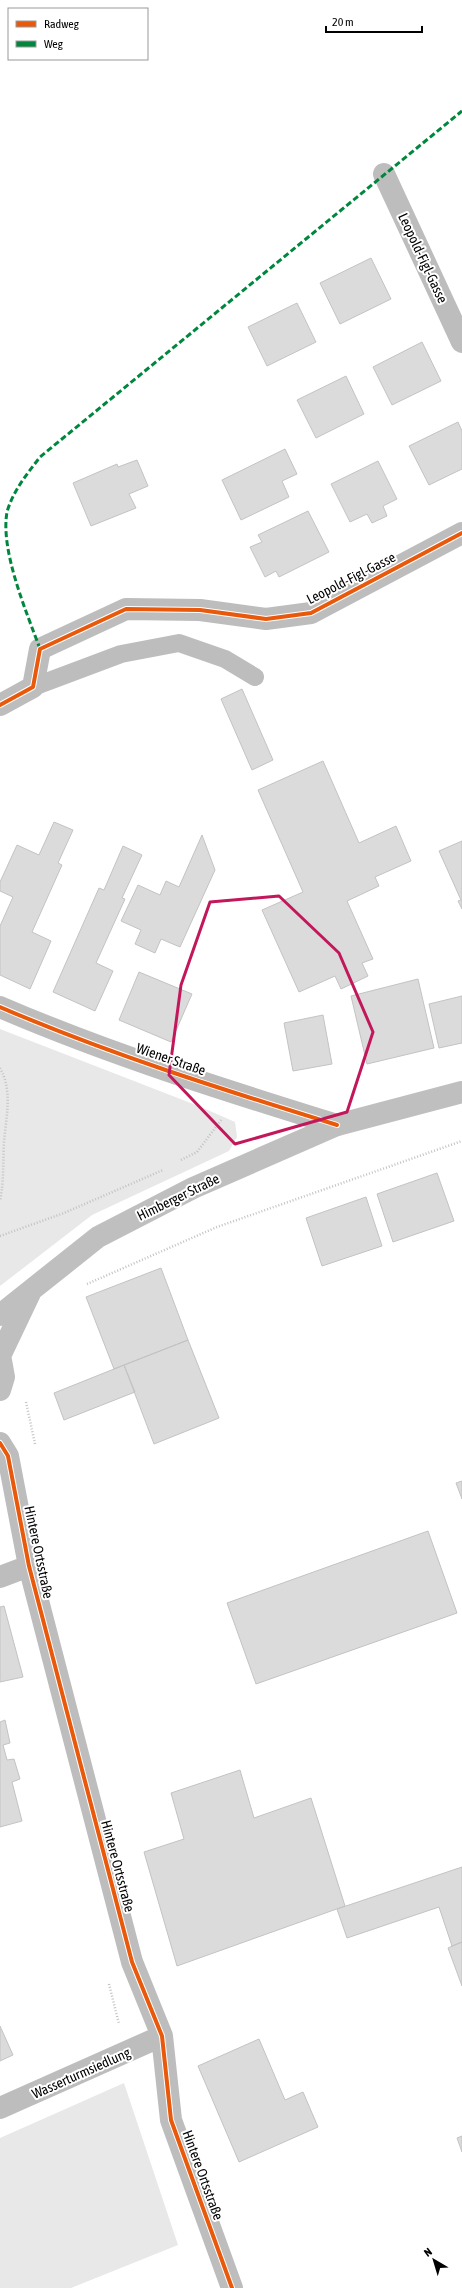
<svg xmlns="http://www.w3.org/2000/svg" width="462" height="2288" font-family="'Asap Condensed',sans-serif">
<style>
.green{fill:#e8e8e8}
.building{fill:#dbdbdb;stroke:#c3c3c3}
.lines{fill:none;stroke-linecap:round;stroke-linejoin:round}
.path{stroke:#c2c2c2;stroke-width:2.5;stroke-dasharray:1 2;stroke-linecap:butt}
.lane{stroke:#bdbdbd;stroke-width:18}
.street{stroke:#bdbdbd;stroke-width:22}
.secondary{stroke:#bfbfbf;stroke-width:22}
.quiet{stroke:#00873e;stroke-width:3;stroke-dasharray:6 3;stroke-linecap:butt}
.cycleway-casing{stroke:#fff;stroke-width:6}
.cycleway{stroke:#e8590c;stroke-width:4}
.marked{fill:none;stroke:#c2185b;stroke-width:3;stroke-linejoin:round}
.labels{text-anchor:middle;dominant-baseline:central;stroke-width:4;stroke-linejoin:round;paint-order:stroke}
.street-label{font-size:14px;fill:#000;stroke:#fff}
</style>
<rect width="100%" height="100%" fill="#fff"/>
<path class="green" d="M0,1029L201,1107L235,1122L237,1137L229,1151L92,1215L0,1286Z
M124,2083L178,2245L71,2288H0V2138Z"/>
<path class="building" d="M371,258L391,299L340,324L320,283Z
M297,303L316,342L267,366L248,327Z
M422,342L441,381L392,405L373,367Z
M346,376L364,414L316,438L297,400Z
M458,422L462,431V469L429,485L409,446Z
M285,449L297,474L282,481L289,497L241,520L222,480Z
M137,460L148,486L129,494L136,508L91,526L73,483L117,464L118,467Z
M378,461L397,499L383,506L387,516L372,523L367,514L350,522L331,484Z
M308,511L329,552L279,577L276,571L265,577L250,547L262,542L258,535Z
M242,689L273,760L252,770L221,699Z
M323,761L359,843L396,826L411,861L375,877L379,886L347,901L373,959L362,963L368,976L341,989L335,976L299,992L262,910L303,892L258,790Z
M54,822L73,830L58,863L62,865L32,932L51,941L30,989L0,975V926L13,897L0,891V882L17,845L39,855Z
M202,835L215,870L180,947L161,939L155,953L135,944L141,930L121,921L138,885L160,895L166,881L179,887Z
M462,841V909L458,901L461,900L439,851Z
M123,846L142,855L122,898L125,899L96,963L113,971L95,1011L53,992L99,888L104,890Z
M139,972L192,994L171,1042L119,1020Z
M418,979L434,1048L367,1064L351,996Z
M462,996V1043L439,1048L429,1004Z
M323,1015L332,1064L293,1071L284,1023Z
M437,1173L454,1221L393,1242L377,1194Z
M366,1197L382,1246L322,1266L306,1218Z
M161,1268L188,1340L114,1369L86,1297Z
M188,1340L219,1418L154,1444L124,1365Z
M124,1365L135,1392L64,1420L54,1393Z
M462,1481V1499L456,1483Z
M428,1531L457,1613L256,1684L227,1603Z
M4,1606L23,1677L0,1682V1607Z
M5,1720L10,1743L3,1745L7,1760L14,1759L20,1779L12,1782L22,1821L0,1827V1722Z
M240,1770L254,1818L311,1798L345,1906L177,1966L144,1852L184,1839L171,1793Z
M462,1867V1942L452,1946L439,1907L347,1938L337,1909Z
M462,1942V1986L448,1948Z
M0,2026L13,2055L0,2061Z
M259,2039L285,2100L303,2092L318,2127L239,2162L198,2066Z
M462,2136V2152L457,2138Z"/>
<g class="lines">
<path class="path" d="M0,1068C13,1091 6,1117 4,1142C3,1162 4,1181 0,1201
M181,1160L197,1152L222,1119
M0,1236L64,1213L163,1170
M87,1284L217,1227L462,1141
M26,1402L35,1444
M109,1984L119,2024"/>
<path class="lane" d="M33,687L121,654L179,643L225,659L255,677"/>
<path class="street" d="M384,174L462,342
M0,705L33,687L40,649L126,609L200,610L266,619L311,613L462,533
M0,1007C109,1054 224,1090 337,1125
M0,1443L8,1456L29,1566L132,1962L162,2036L171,2120L232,2288
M0,1577L29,1566
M0,2108L162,2036"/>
<path class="secondary" d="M0,1315L98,1237L193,1188L337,1125L462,1092
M0,1355L4,1377L0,1390
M0,1356L30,1293"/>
<path class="quiet" d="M40,649C27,613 0,551 7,512C13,491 27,474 40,457L462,111"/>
<defs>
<path id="cycleway" d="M0,705L33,687L40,649L126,609L200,610L266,619L311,613L462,533
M0,1007C109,1054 224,1090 337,1125
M0,1443L8,1456L29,1566L132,1962L162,2036L171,2120L232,2288"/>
</defs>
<use href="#cycleway" class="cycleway-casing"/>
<use href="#cycleway" class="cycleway"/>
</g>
<path class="marked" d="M279,896L339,953L373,1032L347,1112L235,1144L169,1075L181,985L210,902Z"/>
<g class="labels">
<g class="street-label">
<text transform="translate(423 258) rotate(65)">Leopold-Figl-Gasse</text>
<text transform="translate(351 578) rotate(-27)">Leopold-Figl-Gasse</text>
<text transform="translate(171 1059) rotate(19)">Wiener Straße</text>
<text transform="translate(178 1197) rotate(-26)">Himberger Straße</text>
<text transform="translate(39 1552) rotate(78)">Hintere Ortsstraße</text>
<text transform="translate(118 1866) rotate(75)">Hintere Ortsstraße</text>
<text transform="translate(81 2073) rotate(-24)">Wasserturmsiedlung</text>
<text transform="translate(203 2175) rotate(70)">Hintere Ortsstraße</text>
</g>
</g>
<rect x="8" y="8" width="140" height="52" fill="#ffffff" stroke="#999999"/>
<rect x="16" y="21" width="20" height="6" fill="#e8590c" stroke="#999999"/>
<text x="44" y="28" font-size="12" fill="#000000">Radweg</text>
<rect x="16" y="41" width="20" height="6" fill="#00873e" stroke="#999999"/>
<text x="44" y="48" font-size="12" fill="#000000">Weg</text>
<g transform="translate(434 2260) rotate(322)" stroke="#ffffff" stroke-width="3" paint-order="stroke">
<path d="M0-3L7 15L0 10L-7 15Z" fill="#000000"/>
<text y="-6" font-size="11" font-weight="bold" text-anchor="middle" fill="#000000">N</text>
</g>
<path d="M326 26v6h96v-6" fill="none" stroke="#000000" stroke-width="2"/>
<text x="332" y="26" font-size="12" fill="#000000" stroke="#ffffff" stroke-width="3" paint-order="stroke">20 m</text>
</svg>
